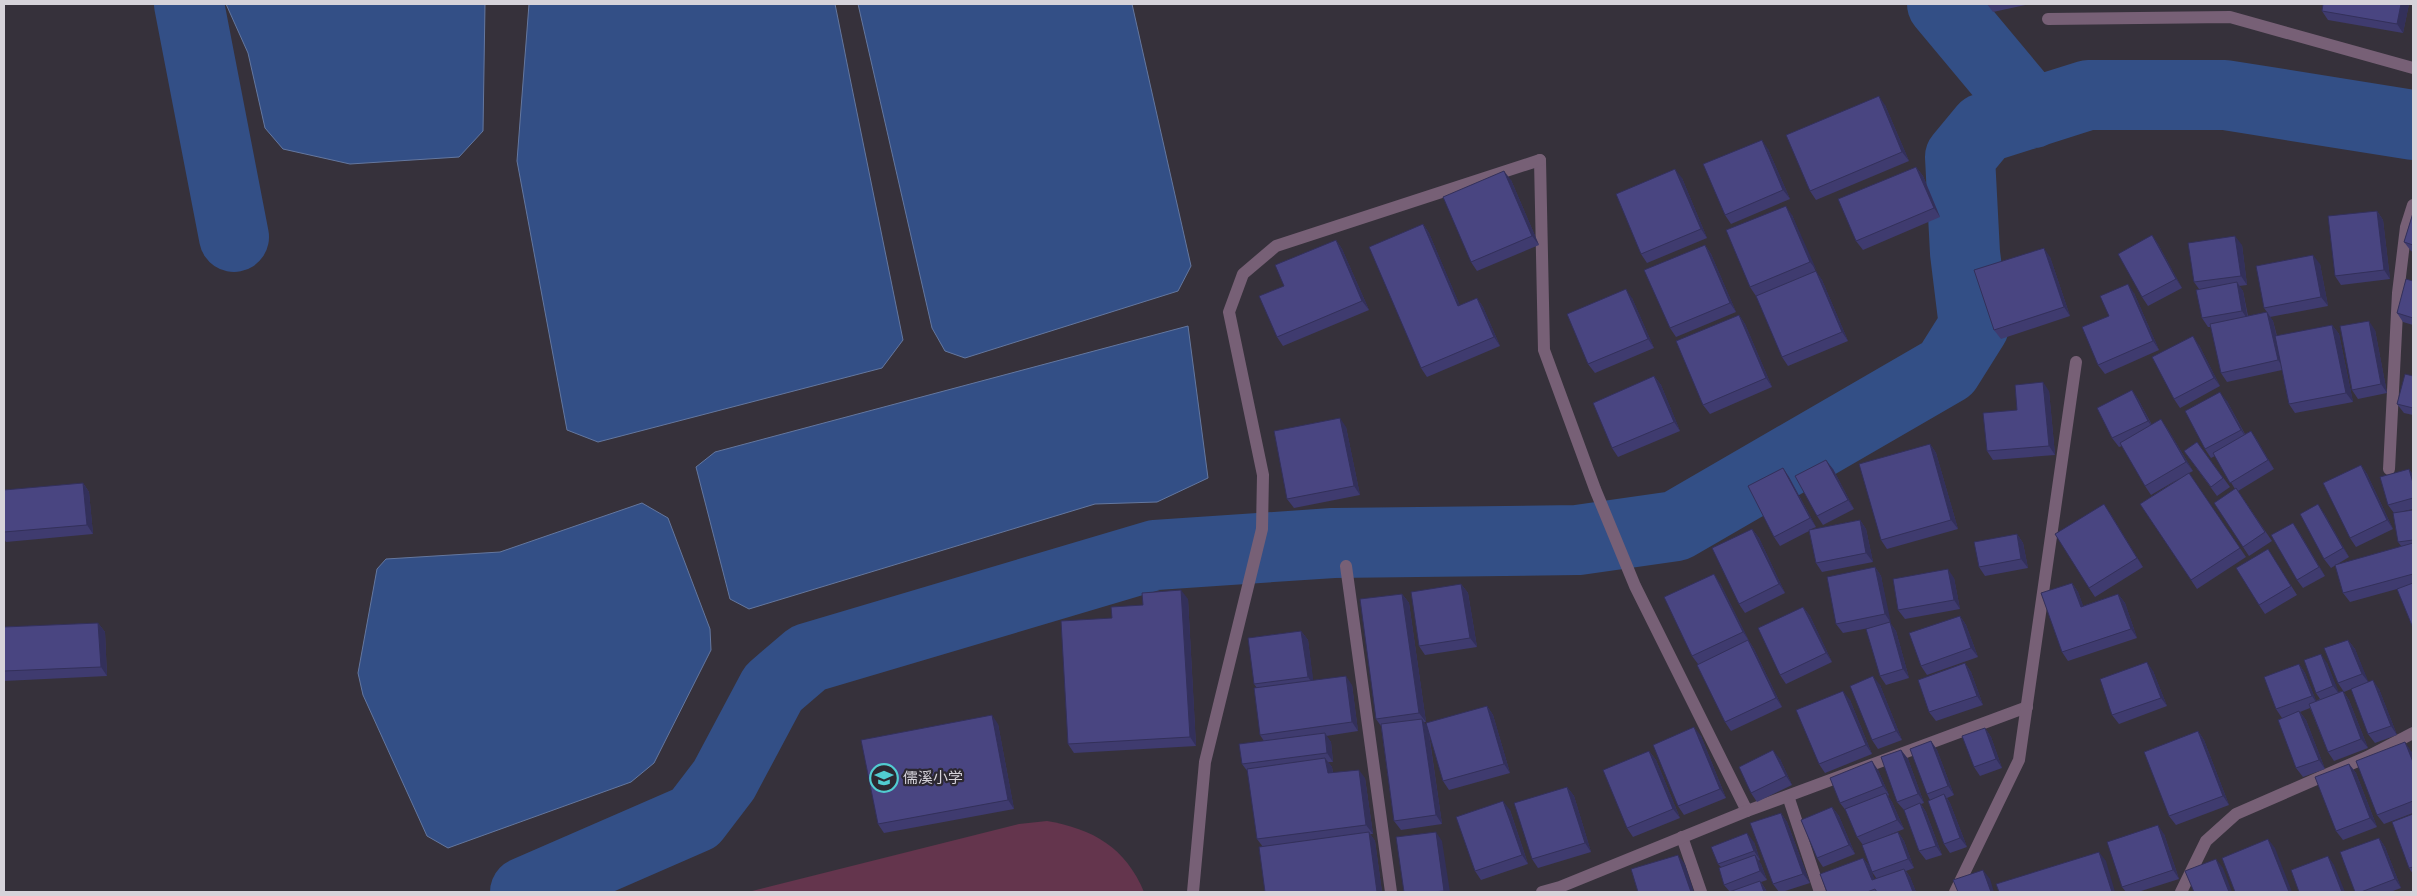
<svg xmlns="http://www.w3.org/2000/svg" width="2417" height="896" font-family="Raleway,'Noto Sans SC',sans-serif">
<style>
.green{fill:#64354d}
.water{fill:#334f86;stroke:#64779f}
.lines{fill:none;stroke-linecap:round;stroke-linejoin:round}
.river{stroke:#334f86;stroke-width:70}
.lane{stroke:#776076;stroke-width:12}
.street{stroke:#776076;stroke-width:12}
.wall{fill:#3f3b6f}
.shaded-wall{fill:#33305a}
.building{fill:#494581;stroke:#33305a}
.labels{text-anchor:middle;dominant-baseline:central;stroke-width:4.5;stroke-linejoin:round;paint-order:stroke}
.poi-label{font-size:15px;fill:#d6d3da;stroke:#2c2831;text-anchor:start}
</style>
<rect width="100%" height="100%" fill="#36313b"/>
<path class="green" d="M1047,821C1093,829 1125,847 1144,892H748L1019,824Z"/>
<path class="water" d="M226,4H485L483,131L459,157L350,164L283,149L265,128L248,53Z
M529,4H835L903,340L882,368L598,442L567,430L517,161Z
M858,4H1132L1191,266L1178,291L965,358L945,351L932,328Z
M1188,326L1208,478L1157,502L1095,504L749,609L730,599L696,467L715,452Z
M642,503L668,518L710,629L711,650L654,763L631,782L448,848L427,836L363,695L358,673L377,569L386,559L500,552Z"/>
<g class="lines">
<path class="river" d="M189,4L234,237
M1942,4L2033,113
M525,892L695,818L724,780L773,688L808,658L1155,555L1333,543L1578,540L1676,526L1947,369L1974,326L1965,253L1960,157L1984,128L2088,95H2225L2413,125"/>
<path class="lane" d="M1540,160L1544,350L1595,489L1635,586L1747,811L2027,707
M1346,566L1391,892
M1788,796L1820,892
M1682,837L1701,892
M2181,892L2206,841L2236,814L2367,757L2413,733"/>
<path class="street" d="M2048,19L2230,17L2413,68
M2389,469L2398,293L2406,227L2413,205
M1193,892L1205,762L1262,529L1263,475L1229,312L1243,274L1276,246L1540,160
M1542,892L1560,887L1747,811
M1955,892L2019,760L2076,362"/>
</g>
<path class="wall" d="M1987,4H2030L1993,12Z
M2409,4L2403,33L2328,20L2322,11Z
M1885,105L1909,161L1816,200L1810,191Z
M1768,149L1790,199L1731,224L1725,215Z
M1916,167L1923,176L1940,217L1863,250L1856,241Z
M1682,178L1707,238L1647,263L1641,254Z
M1511,180L1539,245L1477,271L1471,262Z
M2377,211L2383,220L2390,279L2341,285L2335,276Z
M2413,213V252L2411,251L2404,242Z
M1792,215L1816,272L1822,280L1848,341L1788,366L1782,357L1756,296L1750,287Z
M1423,224L1429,233L1460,306L1477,298L1483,307L1500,346L1427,377L1421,368Z
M2152,235L2158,244L2182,288L2148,306L2142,297Z
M1336,240L1342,249L1369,310L1283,346L1277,337L1284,286Z
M1705,245L1711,254L1736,312L1676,337L1670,328Z
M2242,245L2247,285L2239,286L2243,291L2248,316L2267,312L2264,308L2320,264L2328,306L2270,317L2273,321L2277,336L2332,325L2339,334L2353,402L2295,413L2289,404L2282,370L2227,382L2221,373L2211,327H2208L2202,318L2199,289L2194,282Z
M2050,257L2070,316L2001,339L1994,330Z
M2413,281V325L2403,322L2397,313Z
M2134,293L2159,350L2105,374L2098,365L2109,316Z
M1632,298L1654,348L1595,373L1588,364Z
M1739,315L1745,324L1772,387L1710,414L1703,405Z
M2375,330L2387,393L2358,399L2352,390Z
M2199,345L2220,386L2180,408L2174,399Z
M1654,376L1661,385L1680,431L1618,457L1612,448Z
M2413,376V415L2404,413L2397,404Z
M2132,390L2138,399L2152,425L2167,428L2193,471L2189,473L2246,557L2197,589L2140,504L2180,478L2151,495L2145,486L2122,446L2119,447L2112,438Z
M2049,391L2055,455L1993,460L1987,451L2017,410Z
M2227,401L2245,434L2251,431L2257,440L2274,469L2238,491L2272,541L2249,556L2243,547L2235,489L2215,456L2211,458L2205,449Z
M1346,427L1360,495L1294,508L1287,499Z
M2197,442L2230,487L2217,496L2184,451Z
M1930,444L1936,453L1958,529L1887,549L1881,540Z
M2361,465L2367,474L2393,529L2356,547L2350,538Z
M1783,468L1789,477L1816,527L1809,530L1860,520L1866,529L1873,562L1822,572L1816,563L1809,531L1780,546L1774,537Z
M1833,469L1854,509L1823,525L1817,516Z
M2409,469L2413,475V509L2400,512L2413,510V628L2397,589L2350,602L2343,593L2402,547L2398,542L2394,513L2388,505Z
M83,483L89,492L93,534L6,542L4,539V532Z
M2110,513L2143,567L2095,597L2089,588Z
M2324,513L2349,557L2331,568L2324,559Z
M2293,523L2299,532L2325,576L2303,588L2297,580Z
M1752,529L1759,538L1785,593L1745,613L1739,604Z
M2017,534L2023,543L2028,568L1985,576L1979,567Z
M2268,549L2297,595L2265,614L2259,605Z
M1875,567L1881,576L1890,623L1896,631L1909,678L1886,685L1880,676L1874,627L1843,633L1836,624Z
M1954,578L1960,609L1905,619L1898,610Z
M1720,583L1749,641L1754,649L1782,707L1731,731L1725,722L1698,664L1692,656Z
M2072,583L2078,592L2083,606L2118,594L2125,603L2137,638L2068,661L2062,652Z
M1461,584L1468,593L1477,647L1425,655L1419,646Z
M1402,594L1409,603L1426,722H1424L1427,727L1487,706L1493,715L1510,773L1449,790L1443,781L1429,733L1442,824L1401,830L1394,821L1381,726L1376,719Z
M1188,599L1196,746L1074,753L1068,744L1112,618L1143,605Z
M1803,607L1810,616L1832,662L1786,684L1780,675Z
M1960,616L1966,625L1978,657L1927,675L1921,666Z
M98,623L105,632L107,676L4,681V627Z
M1301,631L1308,640L1313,681L1352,685L1358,731L1326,736L1331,742L1333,762H1328L1332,767L1333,773L1365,778L1373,834H1370L1375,841L1382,892H1265L1263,847L1257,839L1248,772L1242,764L1264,741L1260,735L1257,688L1254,684Z
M2348,640L2355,649L2368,682L2379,689L2397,735L2375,743L2368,734L2351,689L2344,692L2338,683Z
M1965,663L1971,672L1983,705L1936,721L1929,712Z
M2327,663L2338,692L2343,691L2349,700L2368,748L2334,761L2328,752L2310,708L2300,712L2306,720L2325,769L2303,777L2296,768L2282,718L2276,709L2299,664L2305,673L2316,701L2320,699L2316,693Z
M2153,671L2167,706L2119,724L2112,715Z
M1880,685L1902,740L1878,749L1872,740Z
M1850,700L1872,754L1825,773L1819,764Z
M998,724L1014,809L884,833L878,824Z
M1985,728L1991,737L2002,768L1980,776L1974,767Z
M2198,731L2204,740L2229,805L2176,825L2169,816Z
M1701,736L1726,798L1684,815L1678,806Z
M1931,741L1937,750L1954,795L1947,798L1950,803L1967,847L1950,853L1944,844L1930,800L1927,794Z
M1901,750L1908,759L1924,803L1921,804L1926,812L1942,855L1926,860L1919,851L1904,810L1897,802Z
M1649,751L1656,760L1680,818L1633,837L1627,828Z
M2411,751L2413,755V813L2384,824L2377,815Z
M1780,759L1792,785L1757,802L1751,793Z
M2349,764L2356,773L2377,827L2343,840L2336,831Z
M1878,770L1889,795L1888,796L1892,802L1904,829L1886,836L1898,832L1904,841L1914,868L1906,871L1910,877L1916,892H1827L1863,858L1870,867L1874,879H1877L1872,872L1863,845L1857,837L1847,812L1840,803Z
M1567,787L1574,796L1591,852L1538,868L1532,859Z
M1832,807L1839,816L1855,854L1823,867L1817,858Z
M1510,810L1528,864L1481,880L1475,871Z
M1781,813L1787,822L1810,883L1782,892H1779L1773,884Z
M2413,814V874L2409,868Z
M2164,834L2179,879L2138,892H2126L2122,887Z
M2379,838L2385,847L2401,888L2390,892H2355Z
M1754,842L1760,860L1758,861L1761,864L1767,880L1761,882L1766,890L1730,892L1724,885L1721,867L1718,864Z"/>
<path class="shaded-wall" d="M2401,4H2409L2403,33L2397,24Z
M1879,96L1885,105L1909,161L1902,152Z
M1762,140L1768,149L1790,199L1783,190Z
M1916,167L1923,176L1940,217L1934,208Z
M1675,169L1682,178L1707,238L1701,229Z
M1504,171L1511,180L1539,245L1532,236Z
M1786,206L1792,215L1817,271L1810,262Z
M2377,211L2383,220L2390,279L2384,270Z
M1423,224L1429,233L1464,315L1458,306Z
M2152,235L2158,244L2182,288L2176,279Z
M2235,236L2242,245L2247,285L2241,276Z
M1336,240L1342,249L1369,310L1362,301Z
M1705,245L1711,254L1736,312L1730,303Z
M2044,248L2050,257L2070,316L2064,307Z
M2313,255L2320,264L2328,306L2321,297Z
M1816,271L1822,280L1848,341L1842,332Z
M2237,282L2243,291L2248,320L2242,311Z
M2128,284L2134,293L2159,350L2153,341Z
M1626,289L1632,298L1654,348L1648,339Z
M1477,298L1483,307L1500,346L1494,337Z
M2267,312L2273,321L2284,369L2278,360Z
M1739,315L1745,324L1772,387L1766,378Z
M2369,321L2375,330L2387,393L2381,384Z
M2332,325L2339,334L2353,402L2346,393Z
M2193,336L2199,345L2220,386L2214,378Z
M1654,376L1661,385L1680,431L1674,422Z
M2043,382L2049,391L2055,455L2049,446Z
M2132,390L2138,399L2154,430L2148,421Z
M2220,392L2227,401L2247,439L2241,430Z
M1340,418L1346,427L1360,495L1354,486Z
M2161,419L2167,428L2193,471L2186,462Z
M2251,431L2257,440L2274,469L2268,460Z
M1930,444L1936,453L1958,529L1951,520Z
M1826,460L1833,469L1854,509L1848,500Z
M2361,465L2367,474L2393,529L2387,520Z
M1783,468L1789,477L1816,527L1810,518Z
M2409,469L2413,475V483Z
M83,483L89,492L93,534L87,525Z
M2104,504L2110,513L2143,567L2137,558Z
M2318,504L2324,513L2349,557L2343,548Z
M1860,520L1866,529L1873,562L1866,553Z
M2293,523L2299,532L2325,576L2319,567Z
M1752,529L1759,538L1785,593L1779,584Z
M2017,534L2023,543L2028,568L2021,559Z
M1875,567L1881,576L1891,623L1885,614Z
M1948,569L1954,578L1960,609L1954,600Z
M1714,574L1720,583L1749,641L1743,632Z
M2072,583L2078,592L2087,616L2081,607Z
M1461,584L1468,593L1477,647L1470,638Z
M1181,590L1188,599L1196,746L1190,737Z
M1402,594L1409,603L1426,722L1419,713Z
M2118,594L2125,603L2137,638L2131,629Z
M1803,607L1810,616L1832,662L1826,653Z
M1960,616L1966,625L1978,657L1971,648Z
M1890,622L1896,631L1909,678L1903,669Z
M98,623L105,632L107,676L101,667Z
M1301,631L1308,640L1314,686L1308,677Z
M1748,640L1754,649L1782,707L1776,698Z
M2348,640L2355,649L2369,683L2362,674Z
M2321,654L2327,663L2340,695L2333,686Z
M2147,662L2153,671L2167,706L2161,698Z
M1965,663L1971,672L1983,705L1977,696Z
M2299,664L2305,673L2318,705L2312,696Z
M1346,676L1352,685L1358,731L1352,722Z
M1873,676L1880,685L1902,740L1896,731Z
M2373,680L2379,689L2397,735L2391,726Z
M1843,691L1850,700L1872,754L1866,745Z
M2343,691L2349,700L2368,748L2361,739Z
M1487,706L1493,715L1510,773L1504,764Z
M2299,711L2306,720L2325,769L2319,760Z
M992,715L998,724L1014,809L1008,800Z
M1422,719L1428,728L1442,824L1436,815Z
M1694,727L1701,736L1726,798L1720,789Z
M1985,728L1991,737L2002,768L1996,759Z
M2198,731L2204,740L2229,805L2223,796Z
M1325,733L1331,742L1333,762L1327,753Z
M1931,741L1937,750L1954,795L1948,786Z
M2405,742L2411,751L2413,755V762Z
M1773,750L1780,759L1792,785L1786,776Z
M1901,750L1908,759L1924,803L1918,794Z
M1649,751L1656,760L1680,818L1673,809Z
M1325,758L1332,767L1334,782L1328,773Z
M1872,761L1878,770L1889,795L1883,786Z
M2349,764L2356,773L2377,827L2370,818Z
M1359,770L1365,778L1373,834L1366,825Z
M1567,787L1574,796L1591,852L1585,843Z
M1886,793L1892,802L1904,829L1897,820Z
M1944,794L1950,803L1967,847L1960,838Z
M1503,801L1510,810L1528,864L1522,855Z
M1920,803L1926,812L1942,855L1936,846Z
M1832,807L1839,816L1855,854L1849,845Z
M1781,813L1787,822L1810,883L1803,874Z
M2158,825L2164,834L2179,879L2173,870Z
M1369,832L1375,841L1382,892H1377Z
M1436,832L1442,841L1450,892H1446L1444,891Z
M1898,832L1904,841L1914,868L1908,859Z
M1747,833L1754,842L1760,860L1754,851Z
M2379,838L2385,847L2401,888L2395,879Z
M2268,839L2275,848L2292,892H2289Z
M2099,852L2106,861L2115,892H2112Z
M1678,855L1685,864L1694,892H1691Z
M1755,855L1761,864L1767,880L1760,871Z
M2328,856L2334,865L2345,892H2342Z
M1863,858L1870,867L1878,889L1872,880Z
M2216,859L2223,868L2232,892H2229Z
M1904,869L1910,877L1916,892H1913Z
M1983,870L1990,879L1994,892H1991Z
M1760,881L1766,890L1767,892H1764Z"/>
<path class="building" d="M2323,4H2401L2397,24L2322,11Z
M1879,96L1902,152L1810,191L1786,135Z
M1762,140L1783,190L1725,215L1703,164Z
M1916,167L1934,208L1856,241L1838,199Z
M1675,169L1701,229L1641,254L1616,194Z
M1504,171L1532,236L1471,262L1443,197Z
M1786,206L1810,262L1750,287L1726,230Z
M2377,211L2384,270L2335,276L2328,216Z
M2413,213V245L2404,242Z
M1423,224L1458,306L1477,298L1494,337L1421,368L1369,247Z
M2152,235L2176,279L2142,297L2118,254Z
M2235,236L2241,276L2194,282L2188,243Z
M1336,240L1362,301L1277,337L1259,296L1284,286L1275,265Z
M1705,245L1730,303L1670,328L1644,270Z
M2044,248L2064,307L1994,330L1974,270Z
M2313,255L2321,297L2264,308L2256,266Z
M1816,271L1842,332L1782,357L1756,296Z
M2406,279L2413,281V318L2397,313Z
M2237,282L2242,311L2202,318L2196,290Z
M2128,284L2153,341L2098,365L2082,327L2109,316L2100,296Z
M1626,289L1648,339L1588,364L1567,314Z
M2267,312L2278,360L2221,373L2210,324Z
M1739,315L1766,378L1703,405L1676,341Z
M2369,321L2381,384L2352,390L2340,326Z
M2332,325L2346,393L2289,404L2275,336Z
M2193,336L2214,378L2174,399L2152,357Z
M2405,374L2413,376V408L2397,404Z
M1654,376L1674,422L1612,448L1593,403Z
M2043,382L2049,446L1987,451L1983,413L2017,410L2015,385Z
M2132,390L2148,421L2112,438L2097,408Z
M2220,392L2241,430L2205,449L2185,411Z
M1340,418L1354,486L1287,499L1274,431Z
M2161,419L2186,462L2145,486L2120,443Z
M2251,431L2268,460L2230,483L2213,453Z
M2197,442L2223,478L2211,487L2184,451Z
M1930,444L1951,520L1881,540L1859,464Z
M1826,460L1848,500L1817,516L1795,476Z
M2361,465L2387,520L2350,538L2323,483Z
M1783,468L1810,518L1774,537L1748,486Z
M2409,469L2413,483V498L2388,505L2380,477Z
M2189,473L2240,548L2191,580L2140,504Z
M83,483L87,525L4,532V490Z
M2236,488L2265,532L2243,547L2214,503Z
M2104,504L2137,558L2089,588L2055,534Z
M2318,504L2343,548L2324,559L2300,514Z
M2413,510V540L2398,542L2393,513Z
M1860,520L1866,553L1816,563L1809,530Z
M2293,523L2319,567L2297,580L2271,535Z
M1752,529L1779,584L1739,604L1712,548Z
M2017,534L2021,559L1979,567L1974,542Z
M2413,543V574L2343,593L2335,565Z
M2268,549L2291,586L2259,605L2236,568Z
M1875,567L1885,614L1836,624L1827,577Z
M1948,569L1954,600L1898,610L1893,579Z
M1714,574L1743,632L1692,656L1664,597Z
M2072,583L2081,607L2118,594L2131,629L2062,652L2041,593Z
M2413,583V628L2397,589Z
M1461,584L1470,638L1419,646L1411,592Z
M1181,590L1190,737L1068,744L1061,621L1112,618L1111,607L1143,605L1142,593Z
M1402,594L1419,713L1376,719L1360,599Z
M1803,607L1826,653L1780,675L1758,628Z
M1960,616L1971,648L1921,666L1909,633Z
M1890,622L1903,669L1880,676L1866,629Z
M98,623L101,667L4,671V627Z
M1301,631L1308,677L1254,684L1248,638Z
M1748,640L1776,698L1725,722L1697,665Z
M2348,640L2362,674L2338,683L2324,648Z
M2321,654L2333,686L2316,693L2304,660Z
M2147,662L2161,698L2112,715L2100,679Z
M1965,663L1977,696L1929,712L1918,680Z
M2299,664L2312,696L2276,709L2264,677Z
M1346,676L1352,722L1260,735L1254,688Z
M1873,676L1896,731L1872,740L1850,686Z
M2373,680L2391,726L2368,734L2351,689Z
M1843,691L1866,745L1819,764L1796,710Z
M2343,691L2361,739L2328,752L2309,704Z
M1487,706L1504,764L1443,781L1426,723Z
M2299,711L2319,760L2296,768L2278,720Z
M992,715L1008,800L878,824L861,740Z
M1422,719L1436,815L1394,821L1381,724Z
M1694,727L1720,789L1678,806L1653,745Z
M1985,728L1996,759L1974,767L1962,736Z
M2198,731L2223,796L2169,816L2144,752Z
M1325,733L1327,753L1242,764L1239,744Z
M1931,741L1948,786L1927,794L1910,749Z
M2405,742L2413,762V801L2377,815L2356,761Z
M1773,750L1786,776L1751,793L1739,767Z
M1901,750L1918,794L1897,802L1881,757Z
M1649,751L1673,809L1627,828L1603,770Z
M1325,758L1328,773L1359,770L1366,825L1257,839L1247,769Z
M1872,761L1883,786L1840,803L1830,778Z
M2349,764L2370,818L2336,831L2315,777Z
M1567,787L1585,843L1532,859L1514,803Z
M1886,793L1897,820L1857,837L1845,809Z
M1944,794L1960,838L1944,844L1928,801Z
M1503,801L1522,855L1475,871L1456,817Z
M1920,803L1936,846L1919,851L1904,810Z
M1832,807L1849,845L1817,858L1801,820Z
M1781,813L1803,874L1773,884L1750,823Z
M2413,814V867L2409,868L2392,822Z
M2158,825L2173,870L2122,887L2107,842Z
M1369,832L1377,892H1265L1259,847Z
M1436,832L1444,891L1432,892H1404L1396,837Z
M1898,832L1908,859L1872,872L1862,845Z
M1747,833L1754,851L1718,864L1711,847Z
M2379,838L2395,879L2361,892H2355L2340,852Z
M2268,839L2289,892H2235L2222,858Z
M2099,852L2112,892H1999L1996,884Z
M1678,855L1691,892H1638L1631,869Z
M1755,855L1760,871L1724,885L1719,868Z
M2328,856L2342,892H2299L2291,870Z
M1863,858L1872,880L1904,869L1913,892H1877L1875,889L1867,892H1827L1820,874Z
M2216,859L2229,892H2194L2185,871Z
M1983,870L1991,892H1958L1953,880Z
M1760,881L1764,892H1729Z"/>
<defs>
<symbol id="school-ring" viewBox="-11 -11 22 22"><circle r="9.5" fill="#2c2831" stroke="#51ccd1" stroke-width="1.5"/><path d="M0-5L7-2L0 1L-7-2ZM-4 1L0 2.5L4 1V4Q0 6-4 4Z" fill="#51ccd1"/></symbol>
</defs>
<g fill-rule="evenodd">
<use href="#school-ring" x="868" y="762" width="32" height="32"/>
</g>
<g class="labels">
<g class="poi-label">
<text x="903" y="778">儒溪小学</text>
</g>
</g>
<rect width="2417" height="896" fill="none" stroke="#d6d3da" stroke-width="10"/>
</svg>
